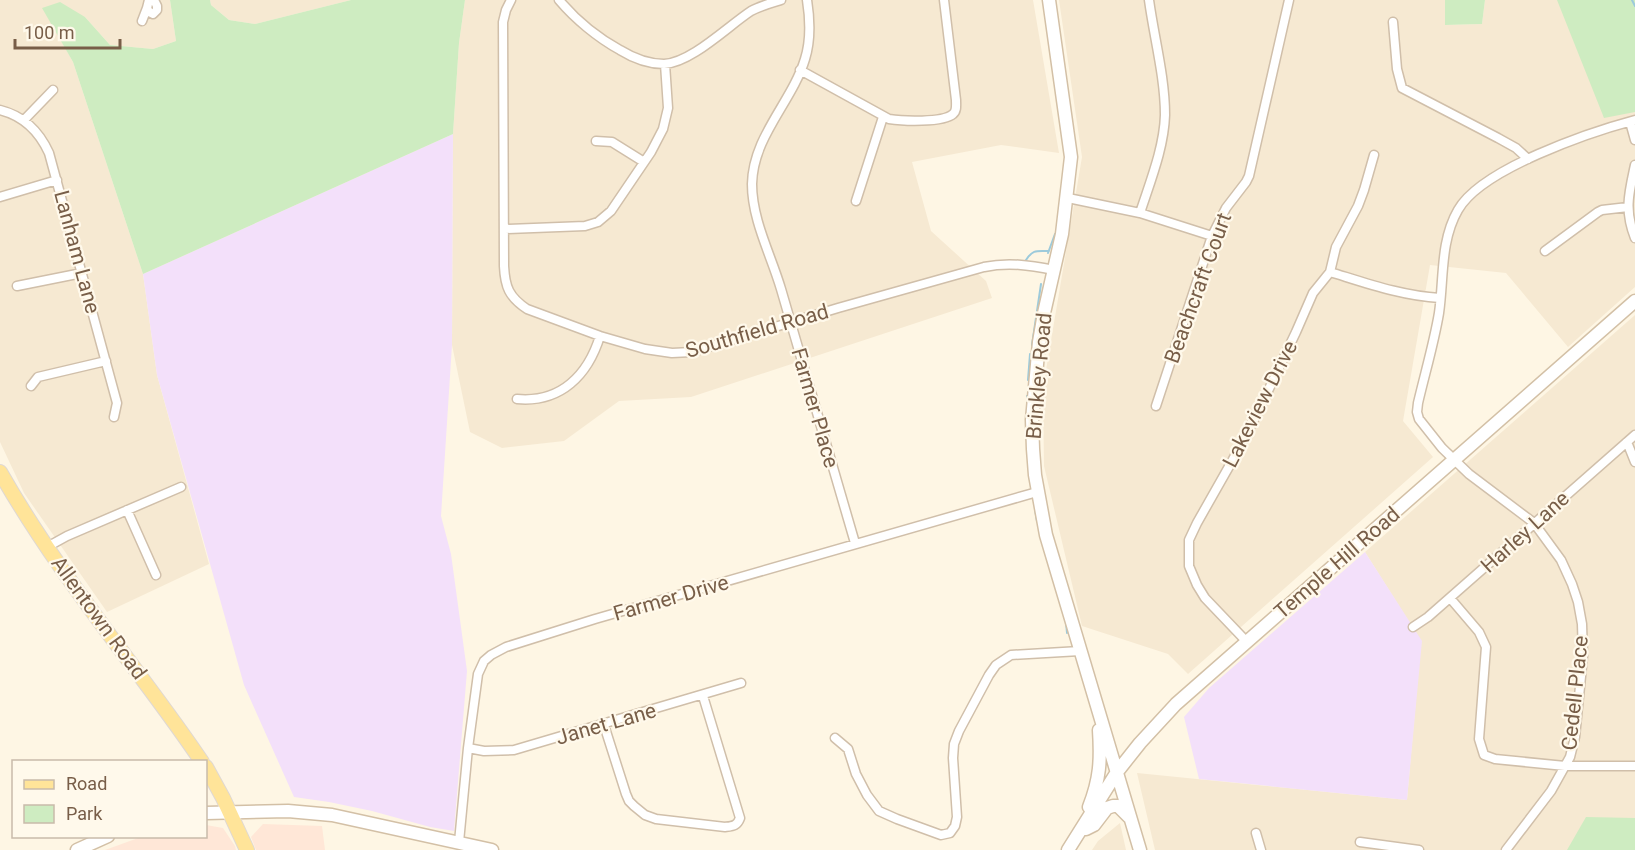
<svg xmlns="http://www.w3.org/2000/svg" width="1635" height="850" font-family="Roboto,sans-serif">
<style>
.residential{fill:#f6e9d2}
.commercial{fill:#ffe7d7}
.education{fill:#f3e0fa}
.green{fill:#ceecc1}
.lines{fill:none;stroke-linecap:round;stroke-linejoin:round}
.stream{stroke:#9ccadb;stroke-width:2}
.minor-casing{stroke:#d0bfaa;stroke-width:11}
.secondary-casing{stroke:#d3c0a6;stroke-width:15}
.primary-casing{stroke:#dfd8d3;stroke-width:16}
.minor{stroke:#fff;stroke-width:8}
.secondary{stroke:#fff;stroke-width:12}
.primary{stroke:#ffe499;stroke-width:14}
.labels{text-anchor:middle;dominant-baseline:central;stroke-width:4.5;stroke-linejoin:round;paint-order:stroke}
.street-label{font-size:21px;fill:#785e48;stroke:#fff9eb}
</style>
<rect width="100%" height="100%" fill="#fef6e4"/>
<path class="residential" d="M0,0H170L176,41L153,49L110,45L85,17L43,8L73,62L143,274L157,375L209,564L107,612L24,493L0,442Z
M210,0H351L255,24L229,20L211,5Z
M465,0H1033L1059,153L1001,145L912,162L931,231L986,281L992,298L691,397L619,401L564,441L502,448L470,432L452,345L453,134L459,43Z
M1059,0H1445V25L1482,24L1485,0H1571L1635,105V287L1568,347L1506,273L1430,265L1403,421L1433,457L1188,674L1168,654L1082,626L1044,466L1043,388L1082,157Z
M1635,315V850H1155L1137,773L1407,800L1421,641L1365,552Z
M1120,823L1126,850H1092L1098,841Z"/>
<path class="commercial" d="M263,824L322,826L325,850H256L251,837Z
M206,825L223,828L235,846L236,850H105L141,837L206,836Z"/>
<path class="education" d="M453,134L452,345L441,516L451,554L467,671L454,831L430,827L372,811L329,802L294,797L244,685L157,375L143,274Z
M1365,552L1422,641L1407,800L1199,779L1184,717L1209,688Z"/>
<path class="green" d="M170,0H210L211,5L229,20L255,24L351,0H465L459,43L453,134L143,274L73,62L42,8L60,2L85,17L110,45L153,49L176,41Z
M1445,0H1485L1482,24L1445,25Z
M1557,0H1635V112L1604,118Z
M1586,817L1635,818V850H1567Z"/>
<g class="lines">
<path class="stream" d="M1632,0L1635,6
M1048,253L1055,234
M1026,260C1033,249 1037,251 1049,251
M1032,345L1041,284
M1028,380L1030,354
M1027,408V396
M1035,509L1037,521
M1066,622L1067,633"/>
<defs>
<path id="minor" d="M149,0L147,8L149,12L153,14L157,10V6L154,0
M511,0L506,10L503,22L504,266C505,287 509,297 527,309L600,336L645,349L672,353L692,352L838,308L984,267C1008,262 1029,265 1054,270
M559,0C575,19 598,38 620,50C633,58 648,64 664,64C691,63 728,26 751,11C760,6 771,3 781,0
M807,0C810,19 811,40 805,59C792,102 753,136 752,184C752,220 771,255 781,289C806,374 830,459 855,543
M142,21L147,8
M1393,22L1397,69L1402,88L1498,138L1516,148L1528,159
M800,70L889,119C902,121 943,123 953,114C957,111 956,105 956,100L944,0
M0,110C24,116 39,131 49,153L117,403L114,417
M24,120L53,90
M1630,122L1635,140
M596,141L612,142L644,162
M1635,165C1629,193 1624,210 1635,238
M0,197L57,180
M1068,198L1140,213L1212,236
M856,201L883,117
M1140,213C1150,182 1164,148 1165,115C1165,77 1154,37 1149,0
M505,229L585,226L598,222L611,211L651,152L663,129L668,108L665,64
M1545,251L1598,212L1602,210L1628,207
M1330,272C1366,283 1402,296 1440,298
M17,286L82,273
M31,386L38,377L106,361
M517,399C561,403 588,375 600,336
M1156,406L1212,236L1226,208L1246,182L1249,176L1289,0
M1627,442L1635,462
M127,510L156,575
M47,547L67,536L181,487
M1450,598L1479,632L1486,647L1479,739L1484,755L1495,759L1565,766H1635
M1413,627L1428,617L1635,435
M1247,642L1205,598L1197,585L1189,566V540L1197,523L1231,463L1257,414L1296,332L1313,293L1330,272L1336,247L1358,206L1364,190L1374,155
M604,725L626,794L629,801L634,806L645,815L656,819L725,827C733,826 737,826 740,818L703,696
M835,738L848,749L856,774L867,795L879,811L897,819L941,835L950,833L955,826L957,817L953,758L954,744L959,731L989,675L996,665L1011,655L1080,651
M468,748L484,751L514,750L741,683
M1256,833L1261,850
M459,842L468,748L478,674L484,661L491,655L506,647L595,619L1037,492
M1360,842L1419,850
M1506,850L1551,791L1570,757L1575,737L1583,656L1582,624L1578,602L1572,584L1561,560L1534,523L1469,474L1442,448L1419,419L1417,412L1418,403C1425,373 1434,343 1439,313C1444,279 1440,241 1458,210C1481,169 1590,132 1635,120"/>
<path id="secondary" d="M1049,0L1071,157L1062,234L1044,313L1039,342L1032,420L1033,449L1035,475L1046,535L1140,850
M1089,807C1100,779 1101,760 1099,730
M206,813L288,811L332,815L492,850
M1086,829L1094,825L1107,808L1113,806H1118L1129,817
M77,850L108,836
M1068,850L1117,772L1140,743L1176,704L1635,301"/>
<path id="primary" d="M0,472C37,537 82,598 126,657C152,692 178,726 202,762
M206,767L223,798L247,850"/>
</defs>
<use href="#minor" class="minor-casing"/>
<use href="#secondary" class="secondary-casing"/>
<use href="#primary" class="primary-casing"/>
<use href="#minor" class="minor"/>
<use href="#secondary" class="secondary"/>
<use href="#primary" class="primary"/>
</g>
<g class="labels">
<g class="street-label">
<text transform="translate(77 252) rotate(75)">Lanham Lane</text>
<text transform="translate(1198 288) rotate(-70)">Beachcraft Court</text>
<text transform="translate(757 331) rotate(-16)">Southfield Road</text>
<text transform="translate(1039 376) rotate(-85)">Brinkley Road</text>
<text transform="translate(1260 404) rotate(-63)">Lakeview Drive</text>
<text transform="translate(815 408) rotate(74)">Farmer Place</text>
<text transform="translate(1525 532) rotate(-42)">Harley Lane</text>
<text transform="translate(1337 563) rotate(-41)">Temple Hill Road</text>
<text transform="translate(671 598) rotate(-16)">Farmer Drive</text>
<text transform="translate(99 618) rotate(54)">Allentown Road</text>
<text transform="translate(1575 693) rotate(-84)">Cedell Place</text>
<text transform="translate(606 724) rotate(-16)">Janet Lane</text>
</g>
</g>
<rect x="12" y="760" width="195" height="78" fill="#fff9eb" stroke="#c9bbaa" stroke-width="1.5"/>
<rect x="24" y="780" width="30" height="9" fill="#ffe499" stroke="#c9bbaa" stroke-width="1.5"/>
<text x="66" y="790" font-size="18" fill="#785e48">Road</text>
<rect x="24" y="805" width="30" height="18" fill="#ceecc1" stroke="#c9bbaa" stroke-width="1.5"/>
<text x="66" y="820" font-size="18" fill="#785e48">Park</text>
<path d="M15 39v9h105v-9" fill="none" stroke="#785e48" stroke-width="3"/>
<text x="24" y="39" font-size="18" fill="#785e48" stroke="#fff9eb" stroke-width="4.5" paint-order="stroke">100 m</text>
</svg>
